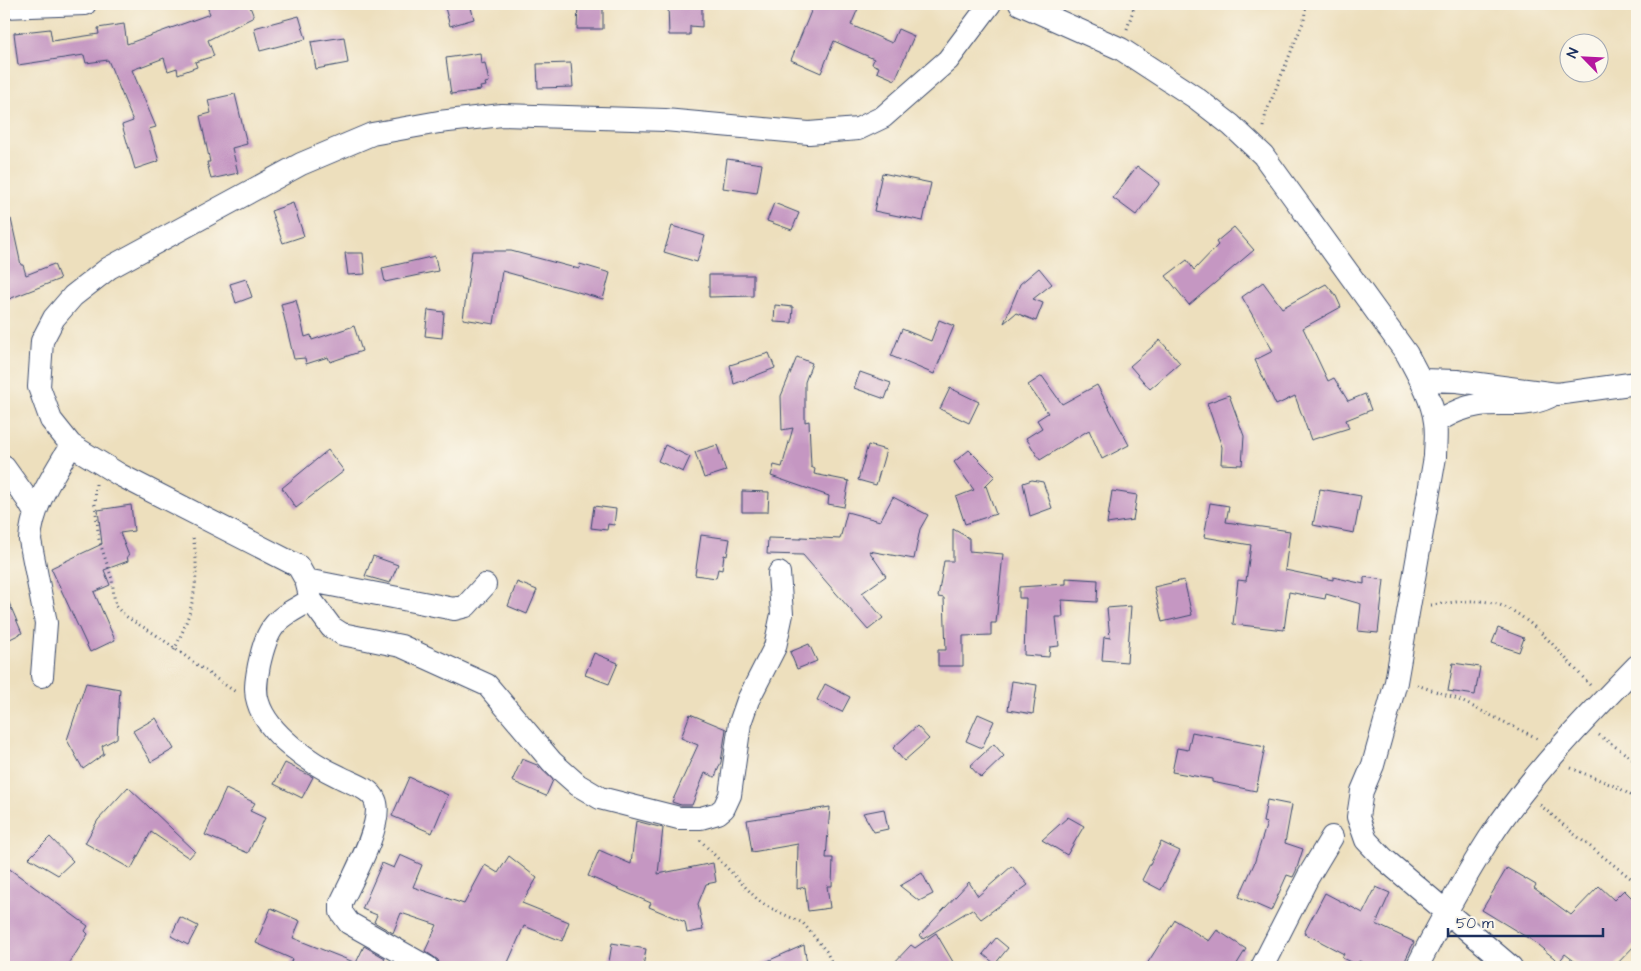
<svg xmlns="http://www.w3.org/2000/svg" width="1641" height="971" font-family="'Architects Daughter',sans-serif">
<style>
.building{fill:#c597c2}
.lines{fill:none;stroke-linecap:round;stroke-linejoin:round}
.minor-casing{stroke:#3a496c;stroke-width:24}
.path{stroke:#3a496c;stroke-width:3;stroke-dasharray:1 4;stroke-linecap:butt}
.minor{stroke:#fff;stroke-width:22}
</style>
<rect width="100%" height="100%" fill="#fbf7ec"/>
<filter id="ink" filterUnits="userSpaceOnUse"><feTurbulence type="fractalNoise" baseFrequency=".02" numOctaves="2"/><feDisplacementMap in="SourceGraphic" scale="10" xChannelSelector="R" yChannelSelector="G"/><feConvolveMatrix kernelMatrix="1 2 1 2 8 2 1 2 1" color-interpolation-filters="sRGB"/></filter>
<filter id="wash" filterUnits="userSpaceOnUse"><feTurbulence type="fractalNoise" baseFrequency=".0096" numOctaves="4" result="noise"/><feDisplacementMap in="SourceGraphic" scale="20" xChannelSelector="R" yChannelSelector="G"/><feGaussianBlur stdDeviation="1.12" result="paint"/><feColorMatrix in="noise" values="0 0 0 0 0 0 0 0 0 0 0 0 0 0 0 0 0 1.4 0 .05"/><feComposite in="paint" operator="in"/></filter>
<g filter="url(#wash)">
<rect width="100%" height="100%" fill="#eddfbd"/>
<g id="blocks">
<path class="building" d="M206,4H249L254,17L208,40L214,56L195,62L197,67L178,74L177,68L168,71L164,58L132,70L156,127L149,129L159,161L135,169L122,125L133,121L108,60L86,63L84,55L18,65L14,33L50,29L52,41L99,34L98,28L124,24L127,44L210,14Z
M444,4H470L474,19L450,26Z
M578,4H603V29H577Z
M668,4H702V27L690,26V35H669Z
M814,4H860L851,25L892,43L898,29L914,36L895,80L877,72L879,67L872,64L874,59L834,41L821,73L791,60Z
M299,16L306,39L260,51L254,28Z
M344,37L348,63L316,69L311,42Z
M480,53L481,64L485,63L489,82L485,83L486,86L480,87L481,90L451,94L446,58Z
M571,63L573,87L538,88L537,64Z
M235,94L247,144L232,148L238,173L211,179L207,162H210L200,116L211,113L208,100Z
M727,159L762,164L757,193L723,188Z
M1137,166L1160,183L1136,215L1113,198Z
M882,173L931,183L923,221L874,211Z
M293,203L304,236L283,243L271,211Z
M774,203L799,213L792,230L767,221Z
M11,219L21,265H23L26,275L54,264L60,279L4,301V220Z
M672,226L705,236L697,262L664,252Z
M1234,227L1254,250L1189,305L1166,276L1187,260L1194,270L1218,245L1216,242Z
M472,251H511L579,269L580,264L610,273L603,299L502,271L494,324L463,319Z
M345,253H363L365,274L348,275Z
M435,256L438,271L385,282L382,268Z
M1039,268L1052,284L1033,299L1043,303L1036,321L1016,313L1004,323L1020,284Z
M709,275H753V296L709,297Z
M246,279L252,297L236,303L230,284Z
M1263,282L1282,308L1326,284L1336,296L1341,307L1303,328L1328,381L1334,378L1348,401L1365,394L1371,410L1346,420L1349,428L1311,440L1295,396L1276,405L1255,360L1273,351L1242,297Z
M296,300L305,337L311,335L312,340L354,326L362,351L330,362L328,357L306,364L305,358L294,359L281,304Z
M775,305L793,307L792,323L774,322Z
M428,310L444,312L442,338L425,336Z
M939,320L954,326L934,374L891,356L902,329L931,341Z
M1160,340L1180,363L1150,389L1130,366Z
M769,353L775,368L734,384L730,365Z
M797,357L812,363L805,382V422L809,421L811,467L815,469L814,474L849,481L844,507L828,504L829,496L771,476L774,465L782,467L793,428L782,430L781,396Z
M860,372L891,383L885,399L854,388Z
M1042,376L1062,404L1097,385L1129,445L1102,459L1089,430L1040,460L1026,438L1042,428L1037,420L1048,413L1028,385Z
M950,388L979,402L969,423L940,409Z
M1229,395L1244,436L1242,465L1221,464L1222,447L1207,403Z
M665,445L690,457L683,472L658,461Z
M717,445L726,471L704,478L695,452Z
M868,445L886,450L876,485L858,480Z
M328,450L344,471L296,508L282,488Z
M969,450L995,476L984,487L986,486L996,514L965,524L956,497L974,490L954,462Z
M1032,480L1043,482L1052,508L1030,516L1023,483Z
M1320,489L1361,496L1354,533L1313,525Z
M742,491L769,492L768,512H742Z
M1112,491L1137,495L1133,520L1107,524Z
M893,497L928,515L920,529L914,559L869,551L886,576L862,593L883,618L868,630L803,555L767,554L768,538L801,539V537L840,539L847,512L880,521Z
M1210,503L1229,506L1226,522L1290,531L1285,570L1333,580V577L1364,584V577L1384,580L1378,633L1358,631L1361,604L1326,594L1325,599L1289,592L1284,630L1233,624L1238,580L1246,581L1251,545L1204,537Z
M131,505L134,531L120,533L129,556H127L128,561L104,570L110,585L94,592L115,640L90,652L51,568L102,544L98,510Z
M594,506L616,509L614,525L608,524L607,530L591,528Z
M953,529L969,538V551L1003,554L996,623H991V635L963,636V666H938V650H946L944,598L938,597L944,561H953Z
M701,535L730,539L727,556L724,555L722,570L718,569L716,578L695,575Z
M373,556L398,565L390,583L365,576Z
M1066,578L1098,580L1097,602L1062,600L1063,617H1056L1059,646L1050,647L1049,657L1024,655L1026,598H1019V587L1066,584Z
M1184,580L1192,615L1162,622L1154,587Z
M517,582L537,590L527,614L508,606Z
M4,591L22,633L4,642Z
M1131,606L1127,662L1102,660L1104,637L1110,638L1107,608Z
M1498,628L1524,638L1519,652L1492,643Z
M809,644L817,661L797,669L790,652Z
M594,653L618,663L609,684L585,675Z
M1453,663L1480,667L1475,695L1448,691Z
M1012,681L1037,685L1033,714L1008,710Z
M86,683L120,689L117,738L102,746L104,754L83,769L67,740Z
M825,684L850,697L842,712L817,700Z
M690,714L726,729L721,762L715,777L705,773L692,805H681L672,802L698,745L681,738Z
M978,714L994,721L982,748L966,741Z
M156,718L174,749L151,762L133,731Z
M917,726L929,739L904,761L893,748Z
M1192,732L1265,747L1256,791L1212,782V779L1172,772L1177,748L1188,750Z
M994,744L1004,756L981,778L970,766Z
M522,759L537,765L553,780L546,796L512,781Z
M285,763L313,777L302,798L274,784Z
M409,777L448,795L432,833L392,816Z
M128,787L195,851L189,858L151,832L131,869L85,843L98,820Z
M226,789L255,803L250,811L265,818L248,853L205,835Z
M1267,800L1292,805L1285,843L1303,849L1296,871L1293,877L1287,875L1271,911L1239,897L1254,864L1267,823L1263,822Z
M830,807L826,858H833L832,886H827L830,908L808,911L805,887L797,889L798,844L752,852L747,820Z
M884,809L888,829L874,832L863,813Z
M1068,817L1084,826L1067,855L1042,840Z
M636,821L663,828L658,874L713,863L716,882L706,884L698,904L703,930L687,933L685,922L649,907L651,903L588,876L599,850L631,864Z
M50,837L73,861L58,875L29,858Z
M1161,842L1180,851L1161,890L1142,880Z
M400,855L422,865L413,887L464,904L485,865L498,873L509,856L537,878L522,903L569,922L562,941L524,926L506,967H440L438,960L425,951L437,925L401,913L393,933L374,922L377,915L362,909L382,863L394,868Z
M4,865L88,926L85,931L88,934L67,967H4Z
M1012,866L1028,885L981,919L972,909L923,939L920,935L969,882L978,896Z
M1507,868L1536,885L1534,888L1571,915L1599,886L1614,900L1624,890L1637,903V943L1614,967H1582L1565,954L1559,962L1533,941L1482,910Z
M922,873L933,894L919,901L900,886Z
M1376,887L1390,893L1376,924L1414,942L1402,967H1373L1359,961L1357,965L1342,958L1344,954L1304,933L1325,893L1363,913Z
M271,908L300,921L293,938L356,963L364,946L385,958L381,967H289L292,959L256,943Z
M180,917L198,926L188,945L171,936Z
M1175,920L1209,941L1217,930L1246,949L1235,967H1145Z
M936,933L956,967H890L911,945L915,948Z
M996,938L1008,948L995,964L983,954Z
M612,943L646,949L643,967H618L619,964L609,962Z
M804,945L807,964L786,967H754Z"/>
</g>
</g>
<g filter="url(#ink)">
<use href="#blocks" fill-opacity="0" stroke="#3a496c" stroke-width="1"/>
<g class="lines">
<defs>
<path id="minor" d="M1020,4L1121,49L1196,98L1231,125L1263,155L1407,354C1418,375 1432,398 1435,422C1437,433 1435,446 1435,457L1396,682L1373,765L1362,791L1358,817L1366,840L1383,858L1511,967
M4,7L85,4
M1421,380L1457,381L1557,394L1637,383
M1436,422C1450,414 1463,407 1479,405C1504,402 1526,408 1549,397
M4,467L27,499L35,513
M779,573L782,614L775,647L748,700L740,723L730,795L724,808L718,813L701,818H679L600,798L578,785L552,762L487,685L401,646L342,634L331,627L311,600L306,580L298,566L120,475L71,445L51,420L39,387L42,341L54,318L73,296L109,268L301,164L372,134L439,122L502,115L665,120L809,133L858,129L883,117L948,60L990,4
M306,580L454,609L466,606L485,585
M311,600C275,620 268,624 259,665C257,677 254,690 258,702C267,734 312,764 340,777C351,783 370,788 375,800C385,822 351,881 341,903V912L349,923L427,967
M42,676L46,623L30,540C32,505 54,475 71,445
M1262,967L1308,877L1332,837
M1417,967C1439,924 1463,880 1489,839C1530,776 1585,719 1637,666"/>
</defs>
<use href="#minor" class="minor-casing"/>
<path class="path" d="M1127,29L1135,4
M1263,127L1266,113L1304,20L1306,4
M96,484L95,504L99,540L112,579L115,605C127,621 144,626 159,637C185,655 209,675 236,692
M1431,605C1451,603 1473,598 1493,603C1529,611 1565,659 1590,685
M174,650C193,613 201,577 193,537
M1417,685L1455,698L1539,739
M1599,735L1637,762
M1571,768L1619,788L1637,799
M1540,805L1574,834L1637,883
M700,840L758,900L770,908L803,923L826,951L834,967"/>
<use href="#minor" class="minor"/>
</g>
</g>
<rect width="1641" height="971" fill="none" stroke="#fbf7ec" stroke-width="20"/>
<g transform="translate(1584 58) rotate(294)"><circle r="24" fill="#fbf7ec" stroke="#a1a7b3"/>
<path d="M0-4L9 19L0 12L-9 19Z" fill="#b5179e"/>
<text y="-8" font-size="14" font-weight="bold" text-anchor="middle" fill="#1b2f5e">N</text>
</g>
<path d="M1448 928v8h155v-8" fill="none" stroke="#1b2f5e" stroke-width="2.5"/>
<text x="1456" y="928" font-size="15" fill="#1b2f5e" stroke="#fbf7ec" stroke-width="4" paint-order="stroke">50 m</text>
</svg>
